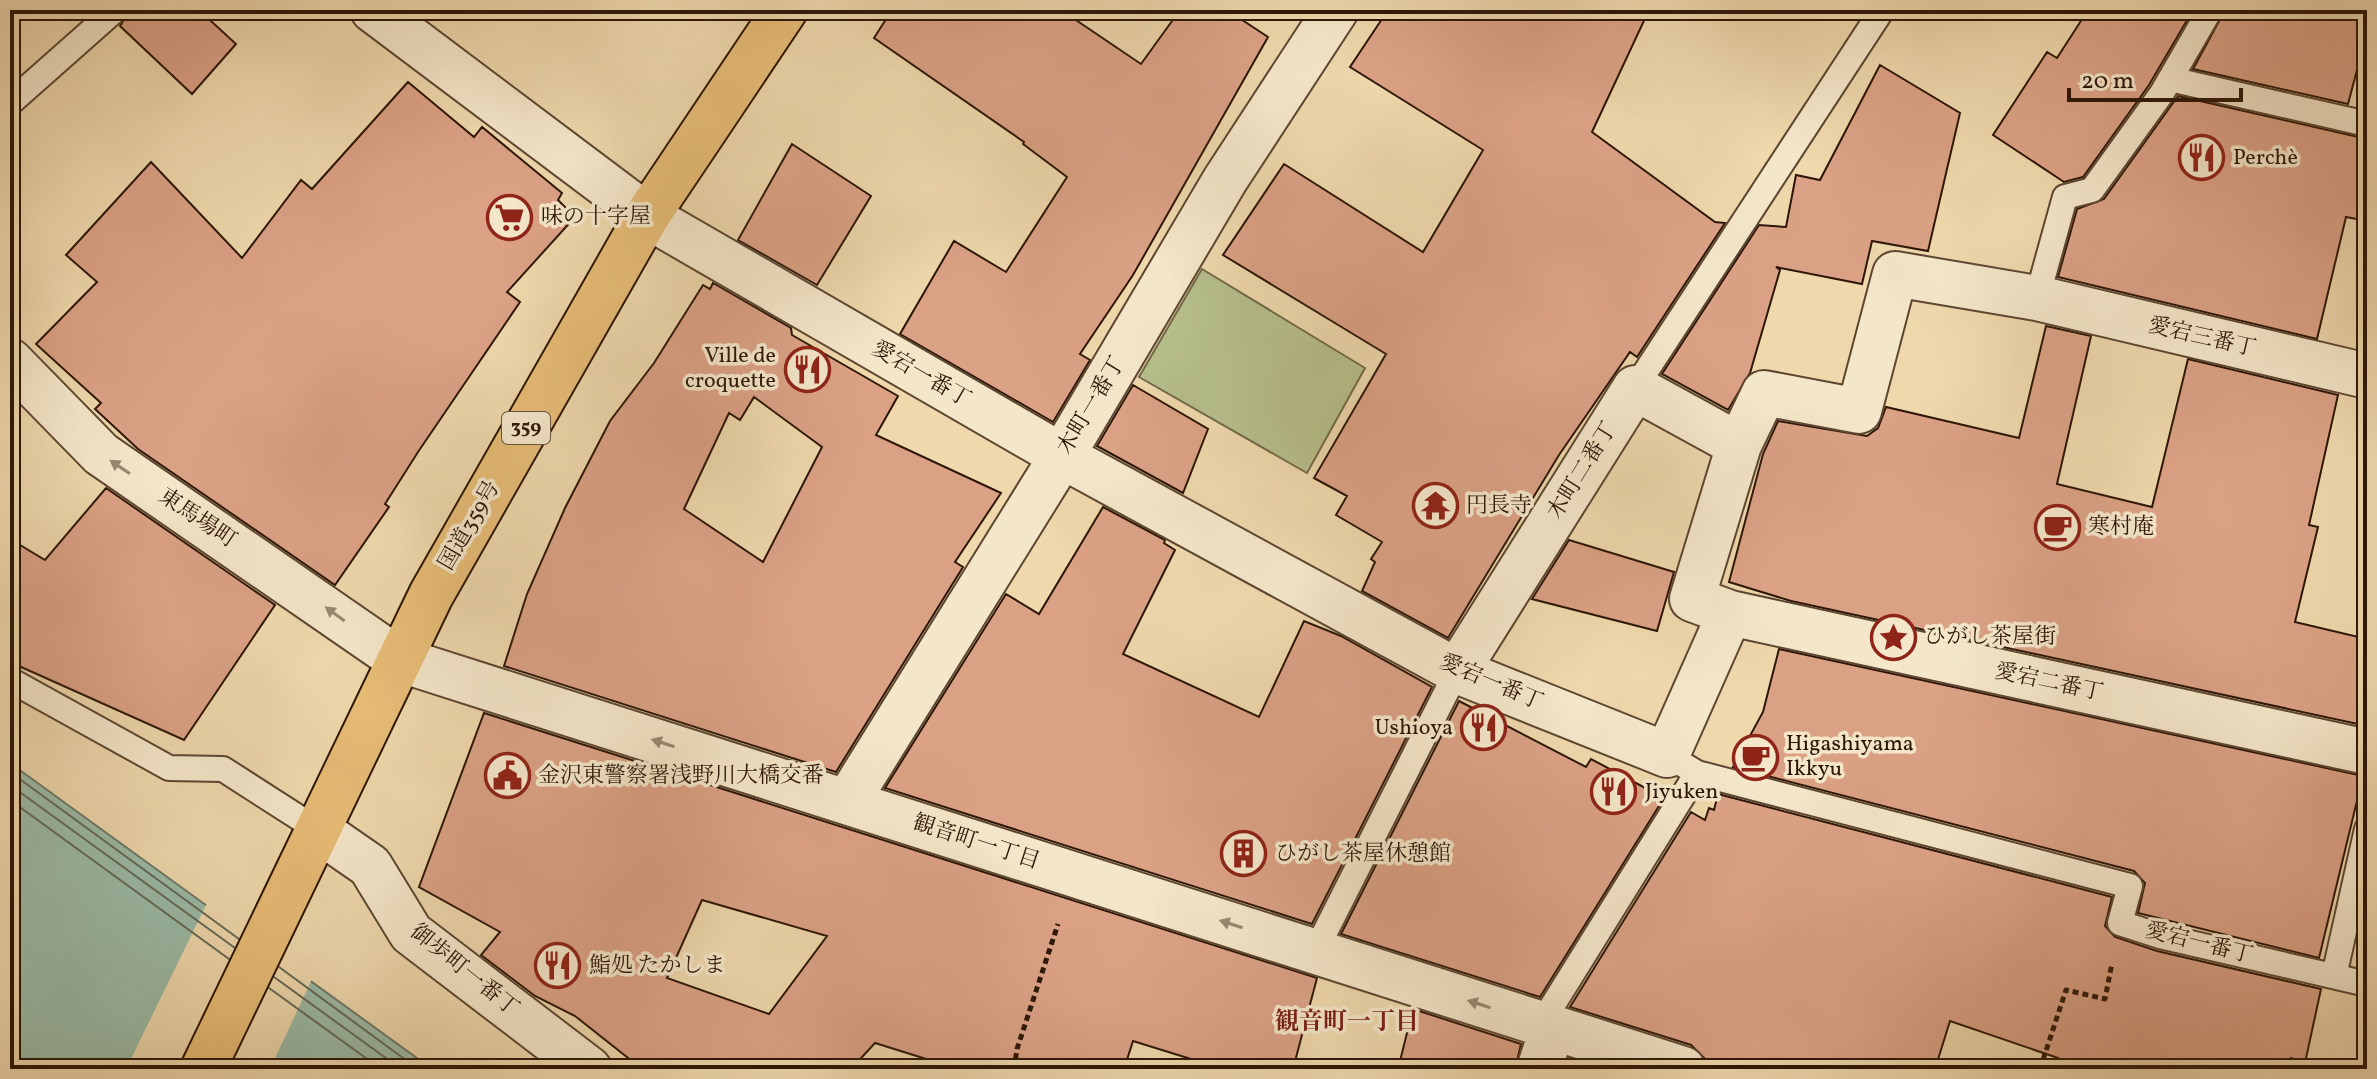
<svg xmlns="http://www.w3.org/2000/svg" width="2377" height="1079" font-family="Vollkorn,'Noto Serif JP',serif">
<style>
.green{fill:#b6bf8b;stroke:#726a4a;stroke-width:2}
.water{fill:#9abaa6;stroke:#6e7867;stroke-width:2}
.pier{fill:#eed8ac}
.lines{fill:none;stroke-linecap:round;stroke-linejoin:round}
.shore{stroke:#646857;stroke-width:2}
.building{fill:#dba185;stroke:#2d1608;stroke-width:2;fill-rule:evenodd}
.lane-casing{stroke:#5d4631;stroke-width:28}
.street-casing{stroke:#5d4631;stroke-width:48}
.highway-casing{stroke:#2d1608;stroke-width:48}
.path{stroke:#2d1608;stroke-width:5;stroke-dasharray:6 4;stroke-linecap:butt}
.lane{stroke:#f4e6c9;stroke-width:24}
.street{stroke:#f4e6c9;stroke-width:44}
.highway{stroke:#e7bc76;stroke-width:44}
.oneway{fill:#9a8872}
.labels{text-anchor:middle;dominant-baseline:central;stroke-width:7;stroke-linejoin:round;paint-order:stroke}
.shield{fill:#f4e6c9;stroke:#695442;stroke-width:2}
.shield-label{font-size:20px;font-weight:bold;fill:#2d1608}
.poi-label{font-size:22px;fill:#2d1608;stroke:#f4e6c9;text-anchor:start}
.street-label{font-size:22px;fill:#2d1608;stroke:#f4e6c9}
.neighbourhood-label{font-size:24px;font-weight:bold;fill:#7a1f14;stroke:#f4e6c9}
</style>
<rect width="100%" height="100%" fill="#eed8ac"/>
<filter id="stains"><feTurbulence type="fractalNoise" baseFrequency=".0025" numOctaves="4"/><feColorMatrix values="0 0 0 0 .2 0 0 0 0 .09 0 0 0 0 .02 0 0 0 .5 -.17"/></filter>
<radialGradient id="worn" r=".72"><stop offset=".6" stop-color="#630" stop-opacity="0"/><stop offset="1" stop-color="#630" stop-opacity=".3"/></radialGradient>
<path class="green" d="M1202,269L1365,368L1307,473L1139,377Z"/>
<path class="water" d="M10,763L432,1069H10Z"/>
<path class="pier" d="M208,901L313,977L270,1069H126Z"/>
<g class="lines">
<path class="shore" d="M10,772L239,939
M10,785L235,948
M10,800L229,959
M279,967L418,1069
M274,977L401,1069
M269,988L381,1069"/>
</g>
<path class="building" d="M130,10H199L236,44L192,94L120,26Z
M892,10H1061L1141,64L1180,10H1227L1268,37L1133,275L1080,354L1090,360L1053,422L900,334L954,241L1006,272L1067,177L1023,144L1024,142L874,38Z
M1388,10H1649L1592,132L1715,222L1725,223L1637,357L1630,352L1559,455L1448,638L1362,591L1375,562L1371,559L1382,542L1336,515L1347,496L1314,478L1386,354L1223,255L1284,164L1423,252L1483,150L1350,67Z
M2088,10H2193L2149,85L2083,177L2064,182L1993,135L2047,52L2057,58Z
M2225,10H2367V32L2348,104L2193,69Z
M1880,65L1960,113L1928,251L1872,241L1862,284L1776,267L1780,270L1750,373L1728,410L1662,374L1759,225L1786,227L1796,175L1820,180Z
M408,82L474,137L482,127L562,193L558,200L575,217L507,292L520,302L418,452L385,504L389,507L335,585L138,449L95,409L101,403L36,344L97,282L66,255L151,162L242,258L301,180L312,189Z
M2178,96L2367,139V221L2346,217L2317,339L2058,277L2077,209L2104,199Z
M792,144L871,196L817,285L738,240Z
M713,283L791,328L792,335L898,396L876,435L1001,493L955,562L963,567L836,772L504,666L527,594L565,508L610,421L654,363L703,285L710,289ZM754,397L822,447L763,562L684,509L729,413L740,420Z
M2046,326L2091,336L2057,484L2152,507L2188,359L2338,395L2309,525L2318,527L2295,622L2367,639V726L1791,601L1729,582L1763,454L1778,421L1867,436L1878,428L1886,407L2019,438Z
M1133,385L1208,429L1183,493L1097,446Z
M106,488L275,605L184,740L10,662V539L45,560Z
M1103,507L1165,540L1164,543L1175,550L1123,654L1259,717L1304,621L1341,636L1432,687L1312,924L885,788L1006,594L1039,614Z
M1569,540L1674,572L1657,631L1532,599Z
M1779,649L2363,776L2319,958L2138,913L2145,883L2134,871L1733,767L1763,712Z
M1459,701L1586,767L1591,759L1664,798L1540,997L1341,934Z
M484,713L1317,978L1293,1069H1223L1133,1041L1124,1069H958L875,1043L851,1069H642L575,1016L535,996L481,955L500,932L419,887ZM702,900L827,936L769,1014L667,978Z
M1718,794L2112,897L2105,926L2115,937L2157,951L2321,989L2305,1063L2291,1058L2289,1069H2055L2058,1058L1950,1021L1935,1069H1734L1706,1060L1691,1045L1570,1007L1691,812L1705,820L1709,808L1714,810Z
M1413,1009L1521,1044L1515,1069H1398Z"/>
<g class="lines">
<defs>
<path id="lane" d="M2170,79L2367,124
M10,103L115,10
M2037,298L2065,197L2092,190L2162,93L2210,10
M1635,388L1882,10
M10,680L169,768L223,769L318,830
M1667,755L1697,773L2130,886L2120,923L2160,936L2367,984
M1316,950L1457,671
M2334,976L2367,829
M1541,1024L1697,773"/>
<path id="street" d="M373,10L647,216L1062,456L1457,671L1667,755L1730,613
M10,361L101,454L398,659L1683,1069
M1739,445L1692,599L1730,613L2367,752
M1457,671L1635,388L1739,445L1764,393L1859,411L1895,274L2037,298L2367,376
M847,802L1062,456L1225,180L1336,10
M318,830L370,866L411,933L589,1069
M1539,1069L1553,1027"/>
<path id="highway" d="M203,1069L431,595L647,216L785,10"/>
</defs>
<use href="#lane" class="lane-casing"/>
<use href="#street" class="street-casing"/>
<use href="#highway" class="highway-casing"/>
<path class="path" d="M1014,1069L1017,1049L1058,924
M2040,1069L2066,990L2105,999L2112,963"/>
<use href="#lane" class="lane"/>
<use href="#street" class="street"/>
<use href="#highway" class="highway"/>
</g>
<defs><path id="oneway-solid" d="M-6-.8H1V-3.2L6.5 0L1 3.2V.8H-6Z" transform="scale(2)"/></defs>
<g class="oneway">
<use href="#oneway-solid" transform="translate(120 467) rotate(-146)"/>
<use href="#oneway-solid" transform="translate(335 614) rotate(-144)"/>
<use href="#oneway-solid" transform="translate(663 743) rotate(-162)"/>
<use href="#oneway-solid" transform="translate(1231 924) rotate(-162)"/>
<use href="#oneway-solid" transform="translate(1479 1004) rotate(-162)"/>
</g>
<defs>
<symbol id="restaurant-ring" viewBox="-11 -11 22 22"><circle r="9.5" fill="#f4e6c9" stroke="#8f2418" stroke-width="1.5"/><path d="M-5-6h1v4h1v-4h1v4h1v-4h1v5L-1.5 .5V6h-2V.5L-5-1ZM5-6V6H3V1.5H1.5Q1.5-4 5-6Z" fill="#8f2418"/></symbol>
<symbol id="supermarket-ring" viewBox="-11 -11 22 22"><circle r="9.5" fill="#f4e6c9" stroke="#8f2418" stroke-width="1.5"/><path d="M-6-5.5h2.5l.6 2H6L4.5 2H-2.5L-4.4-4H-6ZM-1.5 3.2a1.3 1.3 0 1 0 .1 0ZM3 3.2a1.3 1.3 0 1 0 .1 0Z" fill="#8f2418"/></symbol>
<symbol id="temple-ring" viewBox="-11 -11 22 22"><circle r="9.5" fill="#f4e6c9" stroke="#8f2418" stroke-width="1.5"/><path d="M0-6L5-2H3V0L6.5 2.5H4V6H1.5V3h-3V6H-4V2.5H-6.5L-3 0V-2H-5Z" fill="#8f2418"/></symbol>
<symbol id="cafe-ring" viewBox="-11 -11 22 22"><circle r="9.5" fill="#f4e6c9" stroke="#8f2418" stroke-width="1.5"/><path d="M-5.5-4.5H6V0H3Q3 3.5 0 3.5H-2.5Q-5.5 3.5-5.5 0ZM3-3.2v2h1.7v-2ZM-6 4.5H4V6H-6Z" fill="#8f2418"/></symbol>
<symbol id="sight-ring" viewBox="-11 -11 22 22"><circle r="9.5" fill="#f4e6c9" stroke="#8f2418" stroke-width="1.5"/><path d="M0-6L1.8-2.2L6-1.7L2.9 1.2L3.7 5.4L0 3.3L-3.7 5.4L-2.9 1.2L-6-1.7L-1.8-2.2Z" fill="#8f2418"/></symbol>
<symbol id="civic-ring" viewBox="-11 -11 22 22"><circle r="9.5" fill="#f4e6c9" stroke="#8f2418" stroke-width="1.5"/><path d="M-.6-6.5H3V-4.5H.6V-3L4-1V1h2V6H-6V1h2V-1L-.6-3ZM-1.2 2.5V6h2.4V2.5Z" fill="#8f2418"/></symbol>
<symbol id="building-ring" viewBox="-11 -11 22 22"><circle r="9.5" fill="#f4e6c9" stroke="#8f2418" stroke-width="1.5"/><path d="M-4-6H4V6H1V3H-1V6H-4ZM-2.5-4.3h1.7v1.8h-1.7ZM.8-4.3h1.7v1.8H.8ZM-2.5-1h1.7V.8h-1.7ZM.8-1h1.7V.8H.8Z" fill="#8f2418"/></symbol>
</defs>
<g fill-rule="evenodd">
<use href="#restaurant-ring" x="2176" y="132" width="51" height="51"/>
<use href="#supermarket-ring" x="484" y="192" width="51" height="51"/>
<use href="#restaurant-ring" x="782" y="344" width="51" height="51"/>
<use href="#temple-ring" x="1410" y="480" width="51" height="51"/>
<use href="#cafe-ring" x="2032" y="502" width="51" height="51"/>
<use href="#sight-ring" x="1868" y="612" width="51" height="51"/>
<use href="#restaurant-ring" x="1458" y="702" width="51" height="51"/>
<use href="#cafe-ring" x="1730" y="732" width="51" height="51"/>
<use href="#civic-ring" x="482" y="750" width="51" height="51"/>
<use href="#restaurant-ring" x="1588" y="766" width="51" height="51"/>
<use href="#building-ring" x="1218" y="828" width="51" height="51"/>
<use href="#restaurant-ring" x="532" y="940" width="51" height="51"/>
</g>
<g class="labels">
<rect class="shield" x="502" y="412" width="48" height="32" rx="6"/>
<g class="shield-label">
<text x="526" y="428">359</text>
</g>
<g class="poi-label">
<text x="2233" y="158">Perchè</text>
<text x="541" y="217">味の十字屋</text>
<text x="776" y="356" text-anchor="end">Ville de<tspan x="776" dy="25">croquette</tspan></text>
<text x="1466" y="506">円長寺</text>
<text x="2088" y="527">寒村庵</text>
<text x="1924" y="637">ひがし茶屋街</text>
<text x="1453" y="728" text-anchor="end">Ushioya</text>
<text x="1786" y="744">Higashiyama<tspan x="1786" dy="25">Ikkyu</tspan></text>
<text x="538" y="776">金沢東警察署浅野川大橋交番</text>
<text x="1645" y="792">Jiyuken</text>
<text x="1275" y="854">ひがし茶屋休憩館</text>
<text x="589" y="966">鮨処 たかしま</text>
</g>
<g class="street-label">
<text transform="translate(2202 338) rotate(13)">愛宕三番丁</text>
<text transform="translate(921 375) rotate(30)">愛宕一番丁</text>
<text transform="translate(1092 406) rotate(-59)">木町一番丁</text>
<text transform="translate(1583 471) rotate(-58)">木町二番丁</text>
<text transform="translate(197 519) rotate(34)">東馬場町</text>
<text transform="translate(470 526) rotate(-60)">国道359号</text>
<text transform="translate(1491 683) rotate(23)">愛宕一番丁</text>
<text transform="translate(2049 683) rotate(12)">愛宕二番丁</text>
<text transform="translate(976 843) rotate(18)">観音町一丁目</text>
<text transform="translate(2199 944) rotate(14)">愛宕一番丁</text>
<text transform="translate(464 971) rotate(39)">御歩町一番丁</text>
</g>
<g class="neighbourhood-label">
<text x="1347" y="1023">観音町一丁目</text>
</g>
</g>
<rect width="2377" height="1079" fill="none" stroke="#eed8ac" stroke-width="40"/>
<rect x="12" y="12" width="2353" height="1055" fill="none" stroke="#2d1608" stroke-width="4"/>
<rect x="20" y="20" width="2337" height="1039" fill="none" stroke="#2d1608" stroke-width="2"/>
<path d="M2069 88v12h172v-12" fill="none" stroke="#2d1608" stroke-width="4"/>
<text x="2081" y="88" font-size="24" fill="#2d1608" stroke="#f4e6c9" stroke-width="6" paint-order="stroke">20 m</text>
<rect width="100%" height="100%" filter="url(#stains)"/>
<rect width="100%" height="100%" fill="url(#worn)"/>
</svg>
